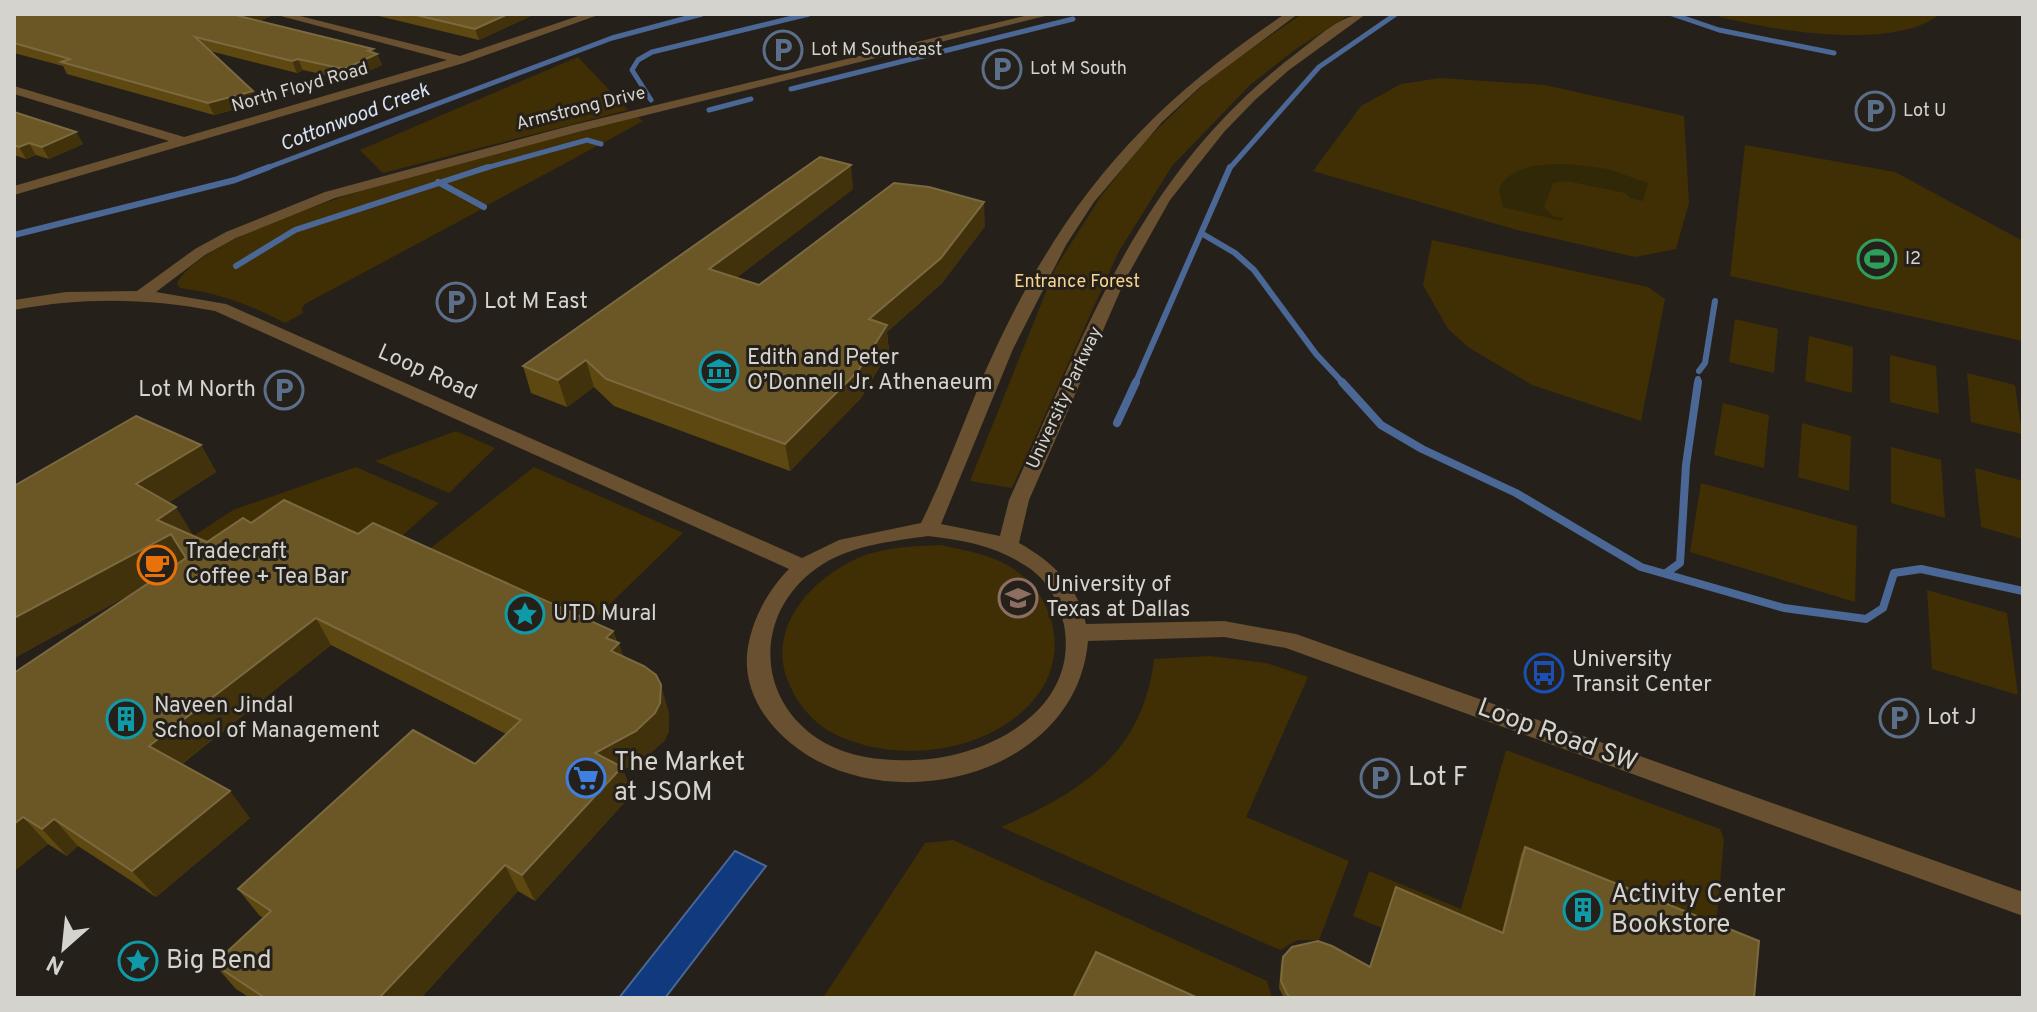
<svg xmlns="http://www.w3.org/2000/svg" width="2037" height="1012" font-family="Overpass,sans-serif">
<style>
.green{fill:#402e04}
.sand{fill:#302807}
.water{fill:#10397e;stroke:#4b6796;stroke-width:2}
.lines{fill:none;stroke-linecap:round;stroke-linejoin:round}
.stream-far2{stroke:#4b6796;stroke-width:5}
.stream-far1{stroke:#4b6796;stroke-width:6}
.stream{stroke:#4b6796;stroke-width:8}
.minor{fill:#685030;fill-rule:evenodd}
.wall{fill:#5e4811}
.shaded-wall{fill:#42320c}
.building{fill:#6b5626;stroke:#7b6a40;stroke-width:2}
.labels{text-anchor:middle;dominant-baseline:central;stroke-width:6;stroke-linejoin:round;paint-order:stroke}
.far-poi-label{font-size:18px;fill:#d5d3ce;stroke:#25211a;text-anchor:start}
.far-street-label{font-size:18px;fill:#d5d3ce;stroke:#25211a}
.far-park-label{font-size:18px;fill:#f8d491;stroke:#25211a}
.far-water-label{font-size:20px;font-style:italic;fill:#d6e3f7;stroke:#25211a}
.poi-label{font-size:22px;fill:#d5d3ce;stroke:#25211a;text-anchor:start}
.street-label{font-size:22px;fill:#d5d3ce;stroke:#25211a}
.near-street-label{font-size:26px;fill:#d5d3ce;stroke:#25211a}
.near-poi-label{font-size:26px;fill:#d5d3ce;stroke:#25211a;text-anchor:start}
</style>
<rect width="100%" height="100%" fill="#25211a"/>
<path class="green" d="M1302,14H1351L1296,49L1250,85L1172,166L1118,253L1012,488L970,481L1056,267L1101,196L1145,141L1214,74Z
M1710,14H1940C1895,52 1764,30 1710,14Z
M578,57L628,110L383,173L360,150Z
M1440,78L1545,85L1684,116L1689,203L1676,249L1635,257L1517,230L1313,171L1361,106L1401,84Z
M638,117L643,121L603,143L589,140L599,145L486,206L472,203L482,209L305,304L302,308L303,313L285,323C251,305 218,293 180,288L177,283C217,212 551,140 638,117Z
M1745,145L1895,172L2023,241V341L1730,276Z
M1432,240L1648,287L1665,299L1641,421L1532,385L1468,347L1448,329L1423,285Z
M1735,319L1778,329L1774,373L1729,362Z
M1809,336L1853,347L1852,393L1805,381Z
M1890,355L1936,366L1939,414L1890,402Z
M1967,373L2015,385L2022,434L1971,422Z
M1723,403L1769,415L1764,468L1714,455Z
M1802,423L1851,436L1849,491L1798,477Z
M456,431L495,448L449,493L375,461Z
M1891,447L1941,460L1945,518L1891,503Z
M356,467L439,503L386,550L175,548L233,510Z
M534,467L683,533L576,637L413,562Z
M1975,468L2023,481V539L1981,527Z
M1701,483L1857,526L1855,602L1690,552Z
M941,545C967,551 994,555 1015,570C1055,598 1068,652 1039,693C995,754 893,767 829,731C812,721 798,704 790,686C764,631 809,580 858,558C884,547 913,546 941,545Z
M1927,590L2007,613L2018,695L1932,669Z
M1210,656L1266,663L1308,677L1246,817L1349,861L1319,940H1298L1280,950L1001,827C1082,792 1143,753 1154,659Z
M1506,750L1720,829L1724,840L1716,926L1521,855L1500,940L1394,894L1382,928L1353,916L1369,871L1461,909Z
M953,840L1267,981L1272,998H823L925,843Z"/>
<path class="sand" d="M1567,164L1608,169L1648,183L1643,201L1630,198L1625,193L1567,181L1553,183L1544,207L1552,216L1563,218L1561,221L1503,207L1499,189C1510,165 1543,164 1567,164Z"/>
<path class="water" d="M735,851L766,866L665,998H619Z"/>
<g class="lines">
<path class="stream-far2" d="M1672,14L1719,30L1834,53
M791,89L1073,19
M651,100L632,70L638,60L652,52L809,14
M709,110L751,99
M264,169L612,38L702,14
M482,169L587,140L601,144
M1229,169L1319,67L1396,14"/>
<path class="stream-far1" d="M438,182L484,207
M1201,233L1235,253L1254,270L1316,354L1344,384
M14,235L235,180L269,167
M236,266L295,230L488,167
M1699,371L1705,363L1715,301
M1698,379V384
M1135,384L1230,167"/>
<path class="stream" d="M1342,382L1381,425L1422,449L1516,493L1641,567L1784,608L1866,619L1883,608L1894,573L1921,569L2023,591
M1117,423L1136,382
M1666,573L1680,563L1686,465L1698,382"/>
<path class="minor" d="M273,14H292L460,56L584,14H601L464,63L14,195V186L169,141L14,94V86L184,137L447,60Z
M1033,14H1053L578,132L335,198L236,238L205,255L156,292L226,304L802,558L839,540L921,523C949,467 968,407 995,350C1066,198 1146,107 1285,14H1298L1201,86L1162,122L1094,202L1066,245L1013,349L941,524L1000,536L1009,500C1088,327 1140,171 1298,52C1318,37 1341,14 1366,14L1289,70L1255,100L1224,132L1170,200L1125,280L1029,500L1019,543C1053,562 1078,586 1086,624L1224,621L1296,634L2023,892V916L1286,648L1224,637L1088,641C1076,785 863,828 774,727C756,707 745,682 747,655C750,623 767,591 789,569L215,311C148,298 82,297 14,310V300L66,292L137,291L195,249L226,232L325,192L569,126ZM928,536C963,540 996,546 1026,566C1047,579 1059,601 1064,625C1080,711 986,758 914,760C883,761 852,758 825,743C752,701 753,608 823,564C854,545 893,541 928,536Z"/>
</g>
<path class="wall" d="M14,14H272L271,16L259,21L377,54L382,65L348,80L303,70L297,73L210,51L253,91L258,103L214,115L67,74L63,66L14,53Z
M370,14H535L479,40Z
M14,112L76,132L83,144L49,159L36,155L26,159L14,155Z
M853,189L736,278L759,285L985,226L942,283L887,332L889,351L861,398L790,471L614,406L594,387L567,407L531,393L523,366Z
M201,445L216,472L168,503L193,535L192,536L207,542L251,523L358,534L613,631L623,657L669,713V731L664,741L645,758L623,770L632,794L535,901L518,891L421,998H250L236,989L214,964L263,918L259,915L238,889L475,764L506,734L331,645L182,764L250,818L156,897L78,846L67,856L48,844L14,871V673L138,590L14,658V486Z
M1525,847L1754,998H1284L1279,988L1281,964L1283,957L1370,967L1502,932L1521,854Z"/>
<path class="shaded-wall" d="M244,14H272L271,16L243,27L239,16Z
M508,14H535L479,40L475,29Z
M373,49L375,55L377,54L382,65L348,80L344,69Z
M298,59L303,70L297,73L292,61Z
M253,91L258,103L214,115L208,103Z
M76,132L83,144L49,159L42,147Z
M29,143L36,155L26,159L19,147Z
M851,165L853,189L714,295L709,269Z
M984,202L985,226L942,283L887,332L889,351L861,398L790,471L785,444L869,319Z
M586,360L594,387L567,407L558,380Z
M201,445L216,472L154,512L136,484Z
M176,507L193,535L178,545L189,562L14,658V618Z
M316,618L331,645L170,773L149,746Z
M613,631L617,644L619,643L628,671L620,679L606,638Z
M661,685L669,713V731L664,741L645,758L623,770L632,794L535,901L522,875L595,753Z
M230,791L250,818L156,897L132,871Z
M23,817L48,844L14,871V824Z
M54,819L78,846L67,856L42,829Z
M505,865L518,891L421,998H379Z"/>
<path class="building" d="M14,14H244L239,16L373,49L368,51L377,54L344,69L298,59L292,61L195,37L253,91L208,103L61,62L70,59L14,43Z
M412,14H508L475,29Z
M14,112L76,132L42,147L29,143L19,147L14,145Z
M820,157L851,165L709,269L759,285L894,183L929,187L984,202L941,258L869,319L887,325L858,371L785,444L606,379L586,360L558,380L523,366Z
M136,416L201,445L136,484L176,507L157,520L207,542L243,518L251,523L284,500L358,534L373,523L613,631L606,638L619,643L611,651L644,666L656,675L661,685L660,703L655,713L636,731L595,753L622,767L522,875L505,865L379,998H265L214,964L271,911L238,889L413,730L475,764L521,720L316,618L149,746L230,791L132,871L54,819L42,829L23,817L14,824V673L186,558L171,534L14,618V486Z
M1525,847L1759,941L1754,998H1291L1287,994L1281,981L1283,957L1292,947L1318,941L1332,946L1370,967L1396,887L1503,933Z
M1096,952L1198,998H1073Z"/>
<defs>
<symbol id="parking-ring" viewBox="-11 -11 22 22"><circle r="9.5" fill="#25211a" stroke="#5c6f8a" stroke-width="1.5"/><path d="M-3.5-5.5H1a3.5 3.5 0 0 1 0 7H-1V5.5H-3.5ZM-1-3.4V-.6H.8a1.4 1.4 0 0 0 0-2.8Z" fill="#5c6f8a"/></symbol>
<symbol id="stadium-ring" viewBox="-11 -11 22 22"><circle r="9.5" fill="#25211a" stroke="#2e9e5b" stroke-width="1.5"/><path d="M0-5a6.5 5 0 1 0 0 10a6.5 5 0 1 0 0-10ZM-3.5-1.8h7v3.6h-7Z" fill="#2e9e5b"/></symbol>
<symbol id="museum-ring" viewBox="-11 -11 22 22"><circle r="9.5" fill="#25211a" stroke="#0f9aa8" stroke-width="1.5"/><path d="M0-6L6-3V-2H-6V-3ZM-5-1h2V3h-2ZM-1-1h2V3h-2ZM3-1h2V3H3ZM-6 4H6V6H-6Z" fill="#0f9aa8"/></symbol>
<symbol id="cafe-ring" viewBox="-11 -11 22 22"><circle r="9.5" fill="#25211a" stroke="#e8710a" stroke-width="1.5"/><path d="M-5.5-4.5H6V0H3Q3 3.5 0 3.5H-2.5Q-5.5 3.5-5.5 0ZM3-3.2v2h1.7v-2ZM-6 4.5H4V6H-6Z" fill="#e8710a"/></symbol>
<symbol id="university-ring" viewBox="-11 -11 22 22"><circle r="9.5" fill="#25211a" stroke="#8d6e63" stroke-width="1.5"/><path d="M0-5L7-2L0 1L-7-2ZM-4 1L0 2.5L4 1V4Q0 6-4 4Z" fill="#8d6e63"/></symbol>
<symbol id="sight-ring" viewBox="-11 -11 22 22"><circle r="9.5" fill="#25211a" stroke="#0f9aa8" stroke-width="1.5"/><path d="M0-6L1.8-2.2L6-1.7L2.9 1.2L3.7 5.4L0 3.3L-3.7 5.4L-2.9 1.2L-6-1.7L-1.8-2.2Z" fill="#0f9aa8"/></symbol>
<symbol id="bus-ring" viewBox="-11 -11 22 22"><circle r="9.5" fill="#25211a" stroke="#1a4fb4" stroke-width="1.5"/><path d="M-5-6H5V4H4V6H2V4H-2V6H-4V4H-5ZM-3.5-4V0h7V-4ZM-3.5 1.2v1.5H-2V1.2ZM2 1.2v1.5H3.5V1.2Z" fill="#1a4fb4"/></symbol>
<symbol id="building-ring" viewBox="-11 -11 22 22"><circle r="9.5" fill="#25211a" stroke="#0f9aa8" stroke-width="1.5"/><path d="M-4-6H4V6H1V3H-1V6H-4ZM-2.5-4.3h1.7v1.8h-1.7ZM.8-4.3h1.7v1.8H.8ZM-2.5-1h1.7V.8h-1.7ZM.8-1h1.7V.8H.8Z" fill="#0f9aa8"/></symbol>
<symbol id="supermarket-ring" viewBox="-11 -11 22 22"><circle r="9.5" fill="#25211a" stroke="#3f7fe0" stroke-width="1.5"/><path d="M-6-5.5h2.5l.6 2H6L4.5 2H-2.5L-4.4-4H-6ZM-1.5 3.2a1.3 1.3 0 1 0 .1 0ZM3 3.2a1.3 1.3 0 1 0 .1 0Z" fill="#3f7fe0"/></symbol>
</defs>
<g fill-rule="evenodd">
<use href="#parking-ring" x="761" y="28" width="44" height="44"/>
<use href="#parking-ring" x="980" y="47" width="44" height="44"/>
<use href="#parking-ring" x="1853" y="89" width="44" height="44"/>
<use href="#stadium-ring" x="1855" y="237" width="44" height="44"/>
<use href="#parking-ring" x="434" y="280" width="44" height="44"/>
<use href="#museum-ring" x="697" y="349" width="44" height="44"/>
<use href="#parking-ring" x="262" y="368" width="44" height="44"/>
<use href="#cafe-ring" x="135" y="543" width="44" height="44"/>
<use href="#university-ring" x="996" y="576" width="44" height="44"/>
<use href="#sight-ring" x="503" y="592" width="44" height="44"/>
<use href="#bus-ring" x="1522" y="651" width="44" height="44"/>
<use href="#parking-ring" x="1877" y="696" width="44" height="44"/>
<use href="#building-ring" x="104" y="697" width="44" height="44"/>
<use href="#supermarket-ring" x="564" y="756" width="44" height="44"/>
<use href="#parking-ring" x="1358" y="756" width="44" height="44"/>
<use href="#building-ring" x="1561" y="888" width="44" height="44"/>
<use href="#sight-ring" x="116" y="939" width="44" height="44"/>
</g>
<g class="labels">
<g class="far-poi-label">
<text x="811" y="50">Lot M Southeast</text>
<text x="1030" y="69">Lot M South</text>
<text x="1903" y="111">Lot U</text>
<text x="1905" y="259">I2</text>
</g>
<g class="far-street-label">
<text transform="translate(300 88) rotate(-16)">North Floyd Road</text>
<text transform="translate(581 109) rotate(-14)">Armstrong Drive</text>
<text transform="translate(1065 398) rotate(-65)">University Parkway</text>
</g>
<g class="far-park-label">
<text x="1077" y="282">Entrance Forest</text>
</g>
<g class="far-water-label">
<text transform="translate(355 118) rotate(-21)">Cottonwood Creek</text>
</g>
<g class="poi-label">
<text x="484" y="302">Lot M East</text>
<text x="747" y="358">Edith and Peter<tspan x="747" dy="25">O’Donnell Jr. Athenaeum</tspan></text>
<text x="256" y="390" text-anchor="end">Lot M North</text>
<text x="185" y="552">Tradecraft<tspan x="185" dy="25">Coffee + Tea Bar</tspan></text>
<text x="1046" y="585">University of<tspan x="1046" dy="25">Texas at Dallas</tspan></text>
<text x="553" y="614">UTD Mural</text>
<text x="1572" y="660">University<tspan x="1572" dy="25">Transit Center</tspan></text>
<text x="154" y="706">Naveen Jindal<tspan x="154" dy="25">School of Management</tspan></text>
<text x="1927" y="718">Lot J</text>
</g>
<g class="street-label">
<text transform="translate(427 373) rotate(24)">Loop Road</text>
</g>
<g class="near-street-label">
<text transform="translate(1557 736) rotate(20)">Loop Road SW</text>
</g>
<g class="near-poi-label">
<text x="614" y="763">The Market<tspan x="614" dy="30">at JSOM</tspan></text>
<text x="1408" y="778">Lot F</text>
<text x="1611" y="895">Activity Center<tspan x="1611" dy="30">Bookstore</tspan></text>
<text x="166" y="961">Big Bend</text>
</g>
</g>
<rect width="2037" height="1012" fill="none" stroke="#d5d3ce" stroke-width="32"/>
<g transform="translate(64 948) rotate(207)" stroke="#25211a" stroke-width="6" paint-order="stroke">
<path d="M0-6L14 30L0 20L-14 30Z" fill="#d5d3ce"/>
<text y="-12" font-size="22" font-weight="bold" text-anchor="middle" fill="#d5d3ce">N</text>
</g>
</svg>
